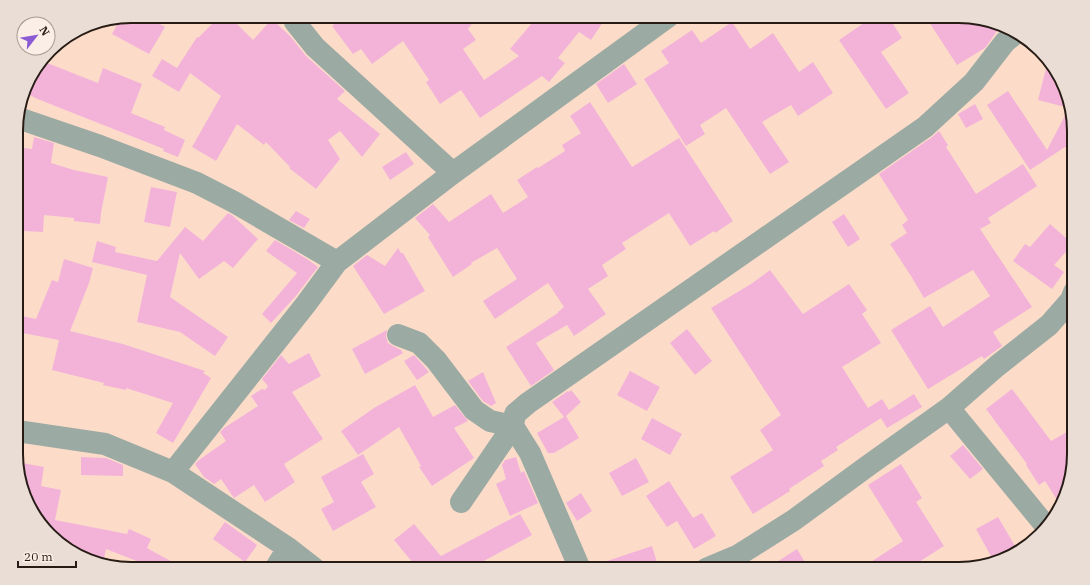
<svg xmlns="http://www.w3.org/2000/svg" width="1090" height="585" font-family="'IBM Plex Serif',serif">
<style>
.building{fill:#f3b3d9}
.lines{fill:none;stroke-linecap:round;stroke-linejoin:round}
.minor{stroke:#9baaa3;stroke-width:22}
.rim{fill:none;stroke:#271c15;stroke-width:2}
</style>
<rect width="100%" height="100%" fill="#fcdcc9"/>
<path class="building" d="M131,16H146L165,27L149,54L112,34L121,18Z
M220,16H229L253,40L272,19L290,36L306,56L345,91L337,99L380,134L362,157L340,131L328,140L340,159L316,189L289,168L290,167L266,142L264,145L237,124L216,161L192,147L221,96L190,73L179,92L152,76L162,59L177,68L197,37L198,38Z
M345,16H478L468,29L476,40L463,49L484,80L519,56L510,49L538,16H607L591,40L579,32L558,58L565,63L549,82L542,76L480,118L461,90L440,104L426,82L429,80L403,41L372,64L361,49L353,54L332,26Z
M860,16H888L902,38L881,52L909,93L886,109L839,40L864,23Z
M925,16H959L1004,27L995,33V34L985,48L957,65Z
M732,22L750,49L773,33L799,72L813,62L833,93L798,116L791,105L762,122L789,162L770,174L726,108L700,125L705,134L686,146L644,79L669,63L661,51L692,30L701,43Z
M42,61L98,83L103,68L142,84L131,113L165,127L164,130L185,140L178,157L163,151L164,149L35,98L25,92L28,80Z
M1048,61L1055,67L1073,116V152L1065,147L1030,170L987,105L1008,91L1047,150L1069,108L1038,100Z
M624,64L637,84L608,103L596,84Z
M590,102L632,167L679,138L733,221L715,233L714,231L690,246L669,213L622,243L626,249L602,265L608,276L588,289L606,314L574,336L567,325L536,343L554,370L531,386L506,347L558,313V312L564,307L548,283L495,319L483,301L517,279L497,248L471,263L472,264L453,277L428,237L430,235L415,218L433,204L449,222L491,194L503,213L528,197L517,180L537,167L538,168L565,151L562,145L581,133L570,116Z
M975,104L983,119L966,128L958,114Z
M939,131L948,145L946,147L976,194L1023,164L1037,186L988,218L991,223L980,229L1032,307L993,332L1002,346L984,359L982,356L928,389L891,330L930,306L943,327L990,296L973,270L924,298L911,276L890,244L907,233L902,225L908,220L879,174L932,137Z
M34,137L54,143L51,163L74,170L108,177L101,213L100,224L74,221V218L44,215L43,232L23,231V226L16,225V147L32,149Z
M406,152L414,164L390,180L382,167Z
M151,187L177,192L170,227L144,222Z
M296,211L310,219L304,228L289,220Z
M228,213L233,216L258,239L233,268L224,261L199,279L180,253L170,297L228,337L215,356L180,332L137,322L147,275L92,262L97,241L116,247L115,252L157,261L185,227L203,241Z
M844,214L860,239L848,247L832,222Z
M1050,224L1073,244L1054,265L1064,272L1052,289L1013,261L1025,244L1030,247Z
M275,240L307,259L318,267L295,297L271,323L262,314L297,273L266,251Z
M398,248L401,253H403L425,291L384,314L353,266L367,255L385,266Z
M64,259L93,268L89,283L70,331L123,344L205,371L203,373L211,378L173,443L156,433L173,403L126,388V390L103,385L104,383L52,370L59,340L17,332V315L36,319L52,280L58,282Z
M770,270L803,314L849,284L867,310L862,314L881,343L842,367L868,408L882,399L889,410L914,394L922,407L887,428L881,418L836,447L838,450L821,461L824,466L789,489L790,491L753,514L730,477L773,450L760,430L781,415L711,308L751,284Z
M687,329L712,361L695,375L670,343Z
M387,330L386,337L388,343L393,346L401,350L403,353L365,374L352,349Z
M309,353L321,376L292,392L323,439L284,464L295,482L265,502L254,485L234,498L221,479L214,484L204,477L195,464L199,460L226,441L220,432L224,428L258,406L251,396L262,389L265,390L268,386L262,379L281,355L289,364Z
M414,355L429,372L417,380L404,361Z
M630,371L660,387L647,411L617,395Z
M483,372L496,403L491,406L483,401L468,381Z
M415,385L433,417L455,405L468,421L454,428L474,458L432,486L419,467L421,466L399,427L358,455L341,431L374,408Z
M1012,389L1051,441L1074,428V454L1061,506L1045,481L1039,485L1026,465L1027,464L986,409Z
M571,390L581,402L565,417L566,416L579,438L554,453H548L537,433L564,417L552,402L568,391L569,392Z
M652,418L682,434L670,455L641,439Z
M963,445L983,469L970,479L950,456Z
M363,454L374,474L361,482L376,507L333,531L321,509L334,502L321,477Z
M81,457L106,458L123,465V476L81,475Z
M516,457L521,473L524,471L538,503L510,516L496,484L506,479L502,465L505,460Z
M636,458L649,482L622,496L609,473Z
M17,462L44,467L41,486L61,490L55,520L127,534L129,529L151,539L147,548L185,569H139L142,563L106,549L103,563L80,557L35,518L17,469Z
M901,464L922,498L916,502L944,546L908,569H860L903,541L868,485Z
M669,481L693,518L702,513L716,536L694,549L677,521L667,527L646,496Z
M581,493L592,511L577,521L566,503Z
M520,514L532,535L469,569H416L417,568L394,540L414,524L441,556Z
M998,517L1018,551L993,560L976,529Z
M225,522L257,545L245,562L213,539Z
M652,546L659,569H592V566Z
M797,549L809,569H766Z"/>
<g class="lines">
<path class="minor" d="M295,16V22L315,47L453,173
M18,118L100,146L197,183L234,202L337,262
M398,335L419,343L436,360L474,410L490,421L513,426L530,453L580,569
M949,408L1045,525
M17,431L105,444L173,472L288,548L315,569
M173,472L306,304L337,262L453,173L669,16
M461,502L513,426L515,414L528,403L925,127L974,82L1005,42L1016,33
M275,569L288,548
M706,569L737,556L794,520L869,465L949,408L997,366L1049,325L1071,300L1074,292"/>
</g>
<path d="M0 0H1090V585H0ZM131 23H959A108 108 0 0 1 1067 131V454A108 108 0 0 1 959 562H131A108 108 0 0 1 23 454V131A108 108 0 0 1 131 23Z" fill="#eaddd5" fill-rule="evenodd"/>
<path class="rim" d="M131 23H959A108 108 0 0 1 1067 131V454A108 108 0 0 1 959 562H131A108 108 0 0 1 23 454V131A108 108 0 0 1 131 23Z"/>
<g transform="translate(36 36) rotate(59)"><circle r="19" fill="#fbeee6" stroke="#a69a92"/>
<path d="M0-3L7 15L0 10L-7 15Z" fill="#8a5bd4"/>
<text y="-6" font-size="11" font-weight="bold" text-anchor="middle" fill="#271c15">N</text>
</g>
<path d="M18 561v6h58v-6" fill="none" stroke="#271c15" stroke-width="2"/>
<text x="24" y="561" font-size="12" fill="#271c15" stroke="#fbeee6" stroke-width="3" paint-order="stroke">20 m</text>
</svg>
